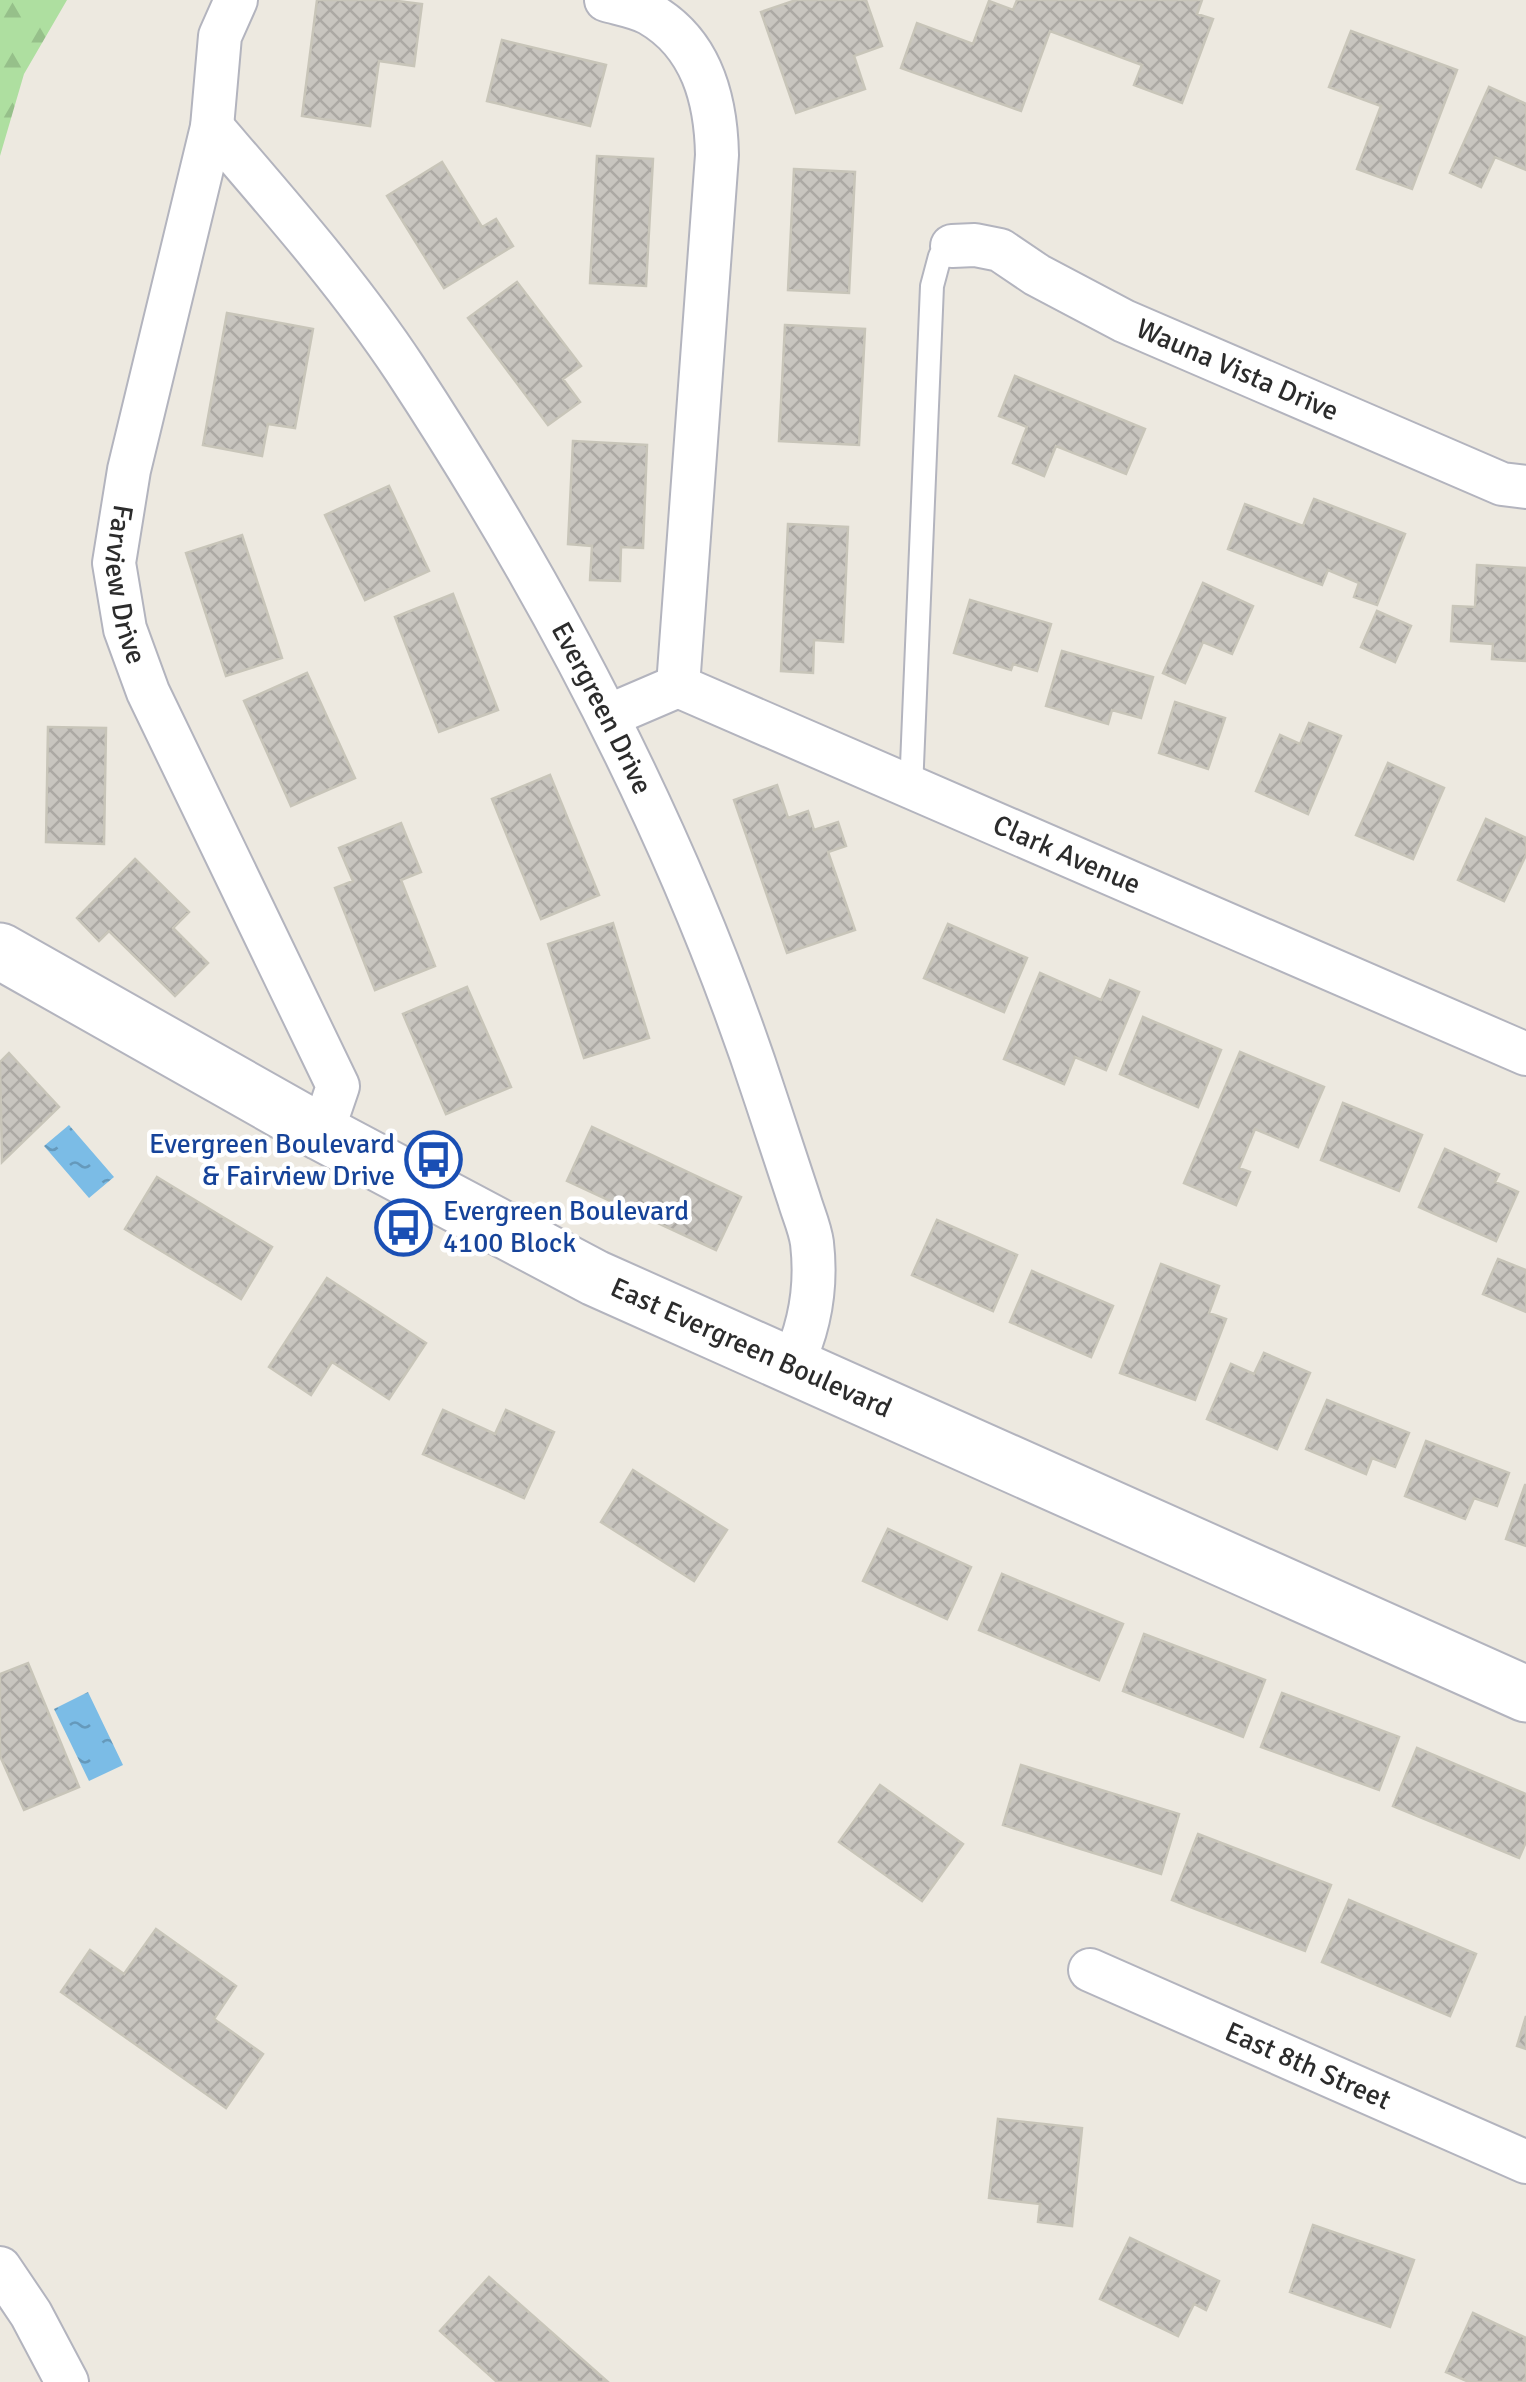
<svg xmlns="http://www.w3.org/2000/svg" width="1526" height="2382" font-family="Signika,sans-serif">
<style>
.forest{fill:url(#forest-firs)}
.water{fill:url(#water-ripples)}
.building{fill:url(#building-cross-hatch);stroke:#c8c5b9;stroke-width:2.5}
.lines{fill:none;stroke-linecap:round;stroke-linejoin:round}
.lane-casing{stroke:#b3b4be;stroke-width:26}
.street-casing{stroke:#b3b4be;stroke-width:46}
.secondary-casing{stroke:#b3b4be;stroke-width:59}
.lane{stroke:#fff;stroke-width:22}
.street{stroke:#fff;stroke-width:42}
.secondary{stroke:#fff;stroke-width:55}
.labels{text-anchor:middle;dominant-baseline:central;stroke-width:9;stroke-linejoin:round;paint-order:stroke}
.street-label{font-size:28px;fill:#2c2c2c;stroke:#fff}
.transit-label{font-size:28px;fill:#164399;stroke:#fff;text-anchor:end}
</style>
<defs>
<pattern id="forest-firs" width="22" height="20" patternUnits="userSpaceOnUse" patternTransform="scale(2.5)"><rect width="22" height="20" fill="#aedfa0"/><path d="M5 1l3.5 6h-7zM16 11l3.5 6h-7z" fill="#96c08a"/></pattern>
<pattern id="water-ripples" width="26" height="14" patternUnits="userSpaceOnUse" patternTransform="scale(2.5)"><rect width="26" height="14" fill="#7bbce6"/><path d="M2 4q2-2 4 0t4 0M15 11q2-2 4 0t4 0" fill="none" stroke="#6599bb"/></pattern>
<pattern id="building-cross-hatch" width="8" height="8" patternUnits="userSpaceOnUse" patternTransform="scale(2.5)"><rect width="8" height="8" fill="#c8c5bf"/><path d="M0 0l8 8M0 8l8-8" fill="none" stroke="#aca9a4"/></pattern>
</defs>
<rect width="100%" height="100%" fill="#ede9e0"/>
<path class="forest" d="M0,0H67L24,74L0,156Z"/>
<path class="water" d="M69,1125L114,1177L89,1198L44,1146Z
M88,1692L123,1765L89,1781L54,1709Z"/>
<path class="building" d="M317,0H389L422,4L414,66L379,61L370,126L302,116Z
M796,0H866L882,46L854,56L865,89L796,113L761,12Z
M1017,0H1202L1197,14L1213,19L1182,103L1134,85L1142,65L1050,31L1021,111L901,68L917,23L973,44L989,1L1013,10Z
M1351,31L1457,70L1412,189L1357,169L1381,106L1329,87Z
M502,40L606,65L590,126L487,101Z
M1489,87L1526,104V170L1495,157L1481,187L1450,173Z
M597,156L653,159L646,286L590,283Z
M442,162L482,227L496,219L513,246L444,288L387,196Z
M794,169L855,172L849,293L788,290Z
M517,282L581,366L563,379L580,402L548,425L468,318Z
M227,313L313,329L295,428L268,424L262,456L203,445Z
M785,325L865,329L859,445L779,441Z
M1015,376L1145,429L1126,474L1056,446L1044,476L1013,463L1027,427L999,416Z
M573,441L647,445L643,548L621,547L620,581L590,580L592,546L568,544Z
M389,486L429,571L365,600L325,515Z
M1314,499L1405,534L1377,605L1354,597L1359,583L1328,570L1322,585L1228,549L1245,504L1303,526Z
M788,524L848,527L843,642L814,640L813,673L781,671Z
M242,535L282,658L226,676L186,553Z
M1477,565L1526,568V661L1492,659L1493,644L1451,641L1453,606L1475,607Z
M1203,583L1253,606L1232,654L1203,642L1185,683L1163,673Z
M453,594L498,710L439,732L395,617Z
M970,600L1051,624L1037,671L1013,664L1011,670L954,653Z
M1377,611L1411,626L1395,662L1361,647Z
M1062,651L1153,677L1141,718L1112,710L1108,724L1046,706Z
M307,673L355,778L291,806L244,701Z
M1175,702L1225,718L1208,769L1159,753Z
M1309,723L1341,736L1308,814L1256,791L1280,735L1300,744Z
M48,727L106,728L104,844L46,842Z
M1388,763L1444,788L1413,859L1356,835Z
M550,775L599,895L541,919L492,799Z
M777,785L788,818L808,811L814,830L838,822L846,846L828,852L855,930L787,953L734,800Z
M1486,819L1526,838V855L1504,901L1458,880Z
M401,823L421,872L401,880L435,966L375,990L335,888L353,881L339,848Z
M135,859L189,912L173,928L208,963L175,996L109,931L99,941L77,918Z
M613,923L649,1038L584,1058L548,944Z
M948,924L1027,958L1004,1012L924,978Z
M1040,973L1101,1000L1110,980L1139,992L1106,1070L1075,1057L1064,1084L1004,1059Z
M467,987L511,1087L446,1114L403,1014Z
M1143,1017L1221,1050L1198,1107L1120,1074Z
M1240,1052L1324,1087L1298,1147L1255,1129L1239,1168L1250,1172L1236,1205L1184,1183Z
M9,1053L59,1107L2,1162L0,1062Z
M1343,1103L1422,1135L1399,1191L1321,1160Z
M592,1127L741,1197L716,1250L567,1181Z
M1445,1149L1499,1174L1495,1182L1518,1192L1496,1241L1419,1207Z
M157,1177L272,1247L241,1299L125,1229Z
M937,1220L1017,1255L993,1311L912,1275Z
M1498,1259L1526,1270V1312L1483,1294Z
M1161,1264L1219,1286L1209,1313L1226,1319L1195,1400L1120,1373Z
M1032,1271L1113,1306L1091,1357L1010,1322Z
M327,1278L426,1343L389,1399L332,1362L311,1395L269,1367Z
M1264,1353L1310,1373L1277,1449L1207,1419L1231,1364L1254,1374Z
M1327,1400L1409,1433L1395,1467L1372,1458L1366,1474L1306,1449Z
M443,1410L495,1434L506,1410L554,1432L524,1498L423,1454Z
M1426,1441L1509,1473L1497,1506L1474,1498L1465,1519L1405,1496Z
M633,1470L727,1530L694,1581L601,1522Z
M1525,1485H1526V1546L1506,1539Z
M888,1529L971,1567L947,1619L863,1581Z
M1002,1574L1123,1624L1099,1680L979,1630Z
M1144,1634L1265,1680L1243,1737L1123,1691Z
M28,1663L79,1787L24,1810L0,1756V1674Z
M1282,1693L1399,1737L1379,1790L1261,1747Z
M1417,1748L1526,1794V1842L1519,1858L1393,1806Z
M1021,1765L1179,1814L1161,1874L1003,1825Z
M880,1785L963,1844L922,1901L839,1842Z
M1198,1834L1331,1885L1305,1951L1172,1900Z
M1349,1900L1476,1954L1450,2016L1322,1962Z
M156,1929L236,1986L214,2019L263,2054L226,2108L61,1992L90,1950L124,1974Z
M1526,2016V2049L1517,2046Z
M998,2119L1082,2128L1072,2226L1038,2222L1040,2204L989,2198Z
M1313,2225L1414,2260L1390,2327L1290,2292Z
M1130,2238L1219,2281L1206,2310L1194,2304L1178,2336L1100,2299Z
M489,2277L608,2382H497L440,2331Z
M1473,2313L1526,2338V2382H1469L1446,2372Z"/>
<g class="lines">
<defs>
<path id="lane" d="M911,789L932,286L940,256L952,246"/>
<g id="street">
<path id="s1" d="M236,0L220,36L212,127L129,470L114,563L125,629L148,692L338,1086L322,1133"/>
<path d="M606,0C620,4 638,7 650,14C702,44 716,100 717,155L678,686"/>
<path id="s2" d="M212,127C279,205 348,283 405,369C554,596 682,840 766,1099C777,1132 788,1166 799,1199C803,1213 810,1228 812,1243C817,1286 810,1328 791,1367"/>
<path id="s3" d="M952,246L975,245L1000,250L1037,275L1124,321L1502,484L1526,487"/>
<path id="s4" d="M608,716L678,686L1526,1054"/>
<path id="s5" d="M1090,1970L1526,2162"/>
<path d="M0,2268L31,2314L67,2382"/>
</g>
<g id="secondary">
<path id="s6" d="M0,951L322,1133L595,1278L1526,1694"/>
</g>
</defs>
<use href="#lane" class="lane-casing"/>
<use href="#street" class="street-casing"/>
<use href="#secondary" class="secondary-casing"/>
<use href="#lane" class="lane"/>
<use href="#street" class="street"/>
<use href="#secondary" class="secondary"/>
</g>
<defs>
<symbol id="bus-ring" viewBox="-11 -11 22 22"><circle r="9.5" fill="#fff" stroke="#1a4fb4" stroke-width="1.5"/><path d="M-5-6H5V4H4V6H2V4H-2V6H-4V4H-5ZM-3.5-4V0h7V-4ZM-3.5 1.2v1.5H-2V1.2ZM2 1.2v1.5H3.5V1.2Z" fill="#1a4fb4"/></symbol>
</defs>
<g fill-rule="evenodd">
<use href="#bus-ring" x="402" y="1128" width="63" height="63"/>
<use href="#bus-ring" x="372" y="1196" width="63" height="63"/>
</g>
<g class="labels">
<g class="street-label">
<text stroke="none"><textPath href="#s3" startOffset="315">Wauna Vista Drive</textPath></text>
<text stroke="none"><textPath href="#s1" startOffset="600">Farview Drive</textPath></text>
<text stroke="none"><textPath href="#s2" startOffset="702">Evergreen Drive</textPath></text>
<text stroke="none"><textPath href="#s4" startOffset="500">Clark Avenue</textPath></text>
<text stroke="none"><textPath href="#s6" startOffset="850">East Evergreen Boulevard</textPath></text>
<text stroke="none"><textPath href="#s5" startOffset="238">East 8th Street</textPath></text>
</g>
<g class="transit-label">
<text x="395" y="1144">Evergreen Boulevard<tspan x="395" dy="32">&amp; Fairview Drive</tspan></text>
<text x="443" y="1211" text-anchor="start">Evergreen Boulevard<tspan x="443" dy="32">4100 Block</tspan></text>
</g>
</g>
</svg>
